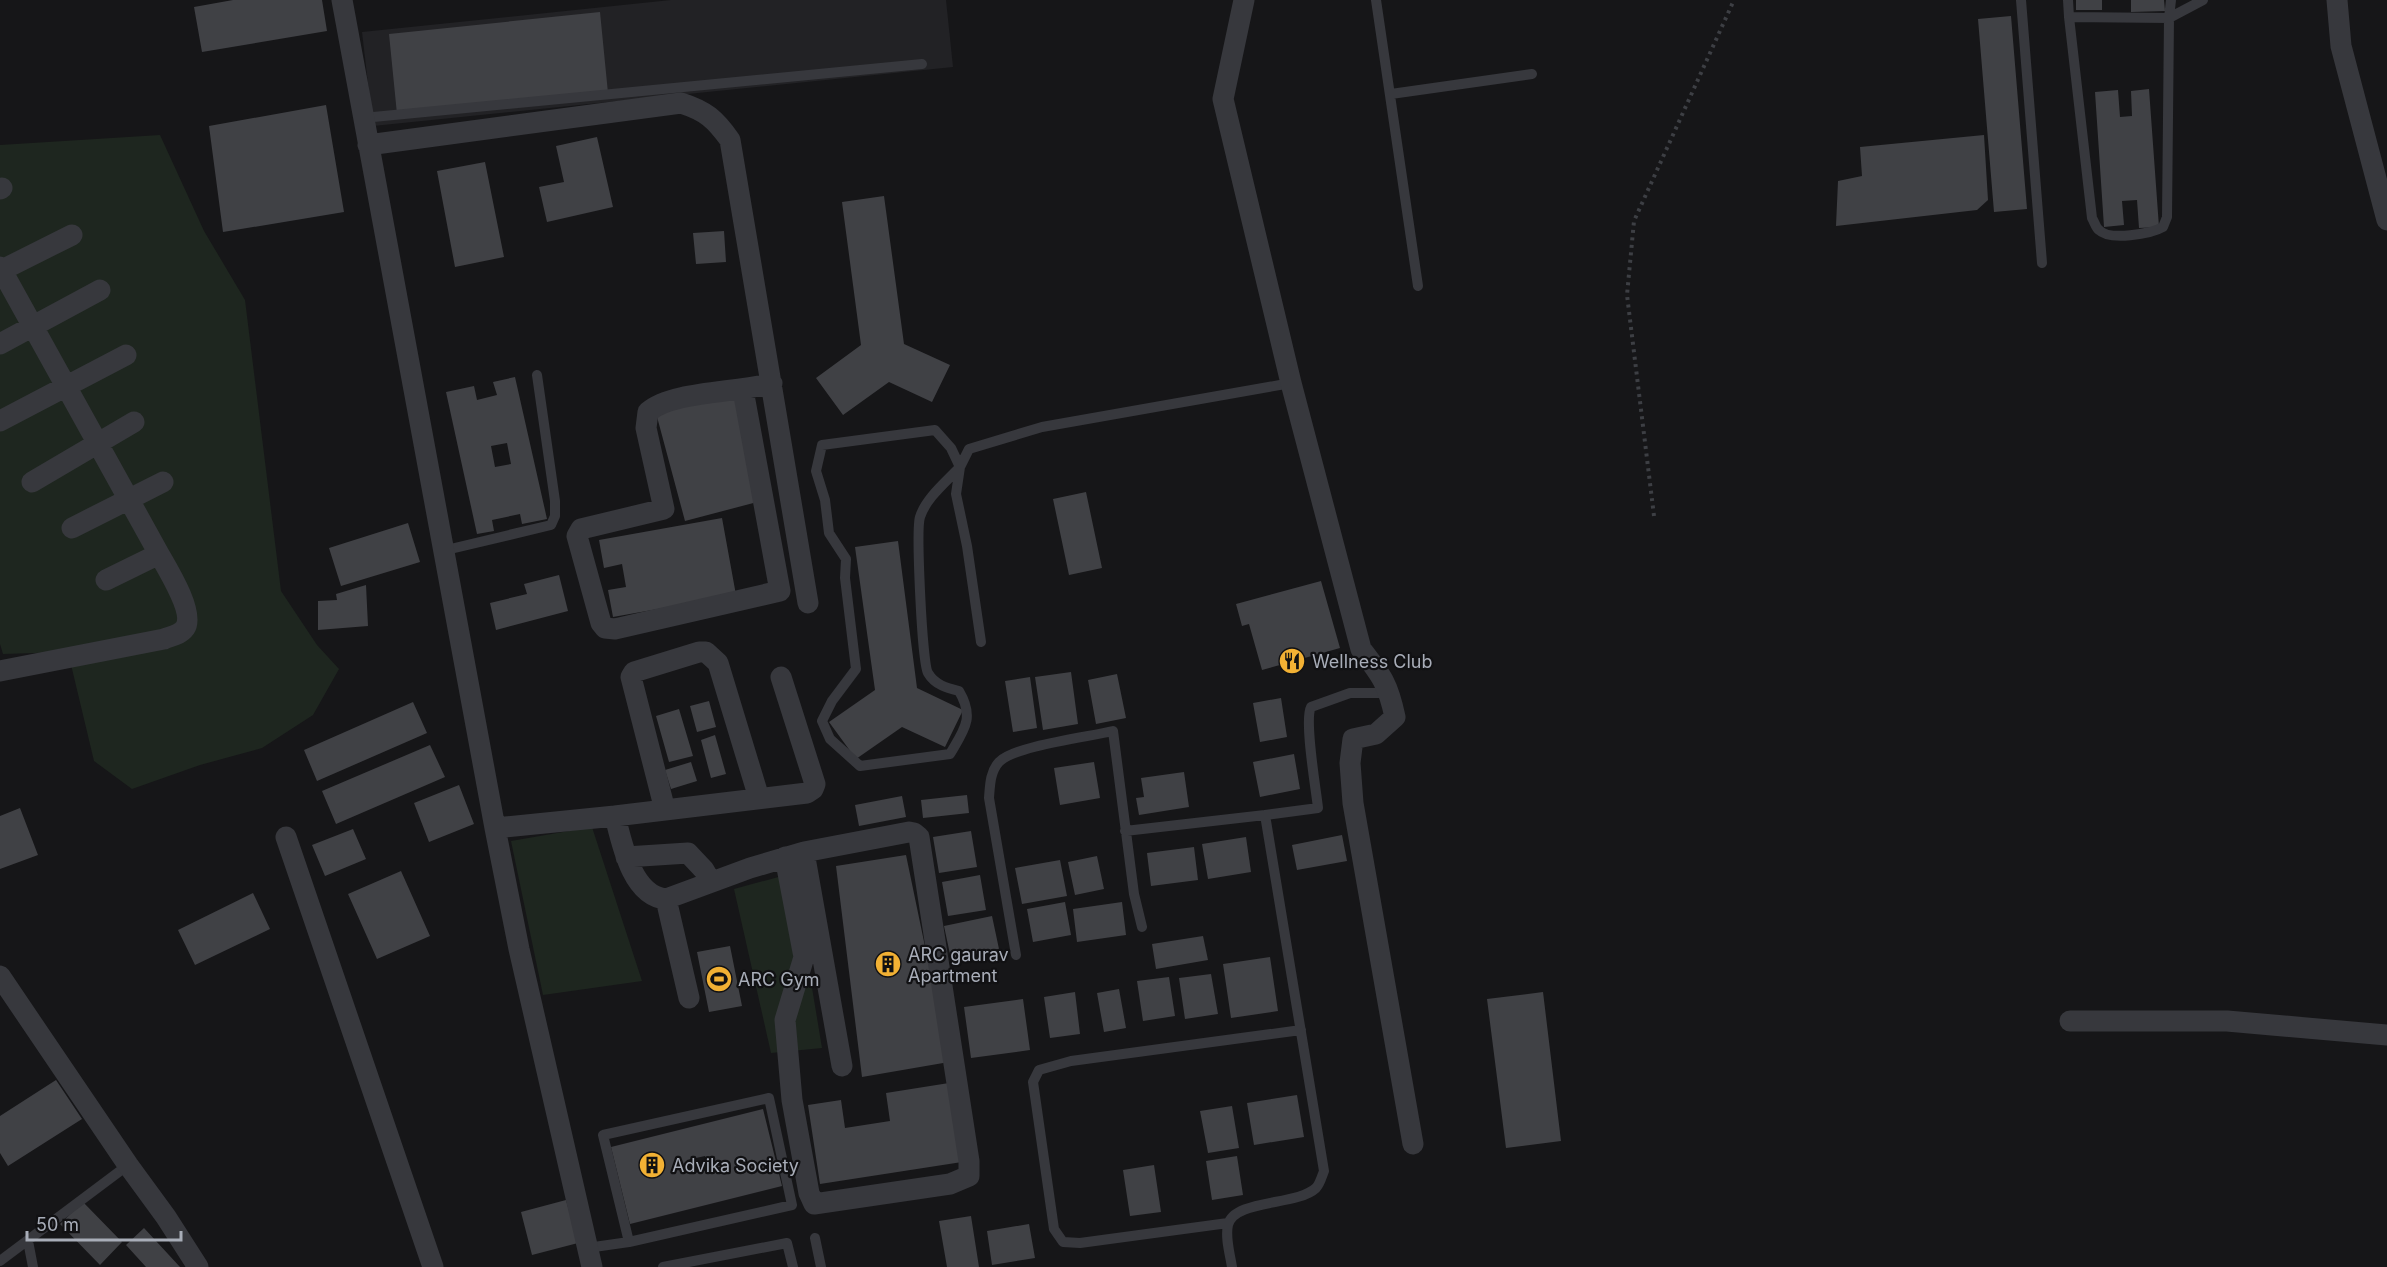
<svg xmlns="http://www.w3.org/2000/svg" width="2387" height="1267" font-family="Inter,sans-serif">
<style>
.built{fill:#222225}
.green{fill:#1e261f}
.building{fill:#404145;fill-rule:evenodd}
.lines{fill:none;stroke-linecap:round;stroke-linejoin:round}
.path{stroke:#3d3f44;stroke-width:4;stroke-dasharray:3 4.5;stroke-linecap:butt}
.lane{stroke:#37383d;stroke-width:10}
.street{stroke:#37383d;stroke-width:21}
.labels{text-anchor:middle;dominant-baseline:central;stroke-width:4.5;stroke-linejoin:round;paint-order:stroke}
.poi-label{font-size:18px;fill:#a8adb8;stroke:#111113;text-anchor:start}
</style>
<rect width="100%" height="100%" fill="#161618"/>
<path class="built" d="M671,0H946L953,67L373,126L362,32Z"/>
<path class="green" d="M160,135L204,231L245,300L281,591L317,645L339,669L313,715L262,748L200,765L132,789L94,761L68,652L3,654L0,644V145Z
M592,827L642,981L543,995L511,841Z
M793,873L822,1048L771,1053L734,889Z"/>
<path class="building" d="M233,0H322L327,31L202,52L194,7Z
M2076,0H2102V10H2076Z
M2131,0H2164L2165,11L2131,12Z
M600,12L608,93L397,114L389,34Z
M2011,16L2027,209L1994,212L1978,19Z
M2149,89L2159,227L2139,228L2137,200L2122,201L2124,225L2104,227L2095,92L2118,90L2120,117L2132,116L2131,91Z
M326,105L344,212L223,232L209,126Z
M1984,135L1988,200L1977,210L1836,226L1838,181L1862,176L1860,147Z
M597,137L613,207L547,222L539,187L564,182L556,146Z
M485,162L504,257L455,267L437,171Z
M884,196L904,344L950,365L932,402L889,382L843,415L816,378L861,345L842,202Z
M724,231L726,262L696,264L693,233Z
M515,377L547,519L522,524L520,514L492,520L494,531L477,534L446,392L474,386L477,400L497,395L493,382ZM507,443L511,464L495,467L491,446Z
M733,393L761,501L685,521L656,413Z
M1086,492L1102,568L1069,575L1053,499Z
M722,518L736,595L613,617L608,590L626,587L622,564L604,568L599,540Z
M408,523L420,562L341,586L329,548Z
M898,541L917,688L963,710L945,747L902,727L856,759L829,722L875,690L855,547Z
M559,575L568,611L496,630L490,603L527,594L524,584Z
M1321,581L1340,648L1262,670L1249,624L1242,626L1236,604Z
M366,585L368,626L318,630V601L337,600L336,594Z
M1071,672L1078,724L1043,730L1035,677Z
M1117,674L1126,718L1096,724L1088,680Z
M1030,677L1037,728L1013,732L1005,681Z
M1281,698L1287,737L1260,742L1253,703Z
M709,701L716,727L697,732L690,706Z
M413,702L427,733L317,781L304,750Z
M679,709L693,756L669,762L656,716Z
M715,735L726,774L711,778L701,740Z
M430,745L445,777L336,824L322,791Z
M1294,754L1300,789L1260,797L1253,762Z
M691,762L697,781L671,789L665,770Z
M1094,762L1100,798L1060,805L1054,768Z
M1184,772L1189,807L1139,815L1136,798L1144,797L1141,778Z
M459,785L474,824L429,842L414,803Z
M967,795L969,813L923,818L921,800Z
M902,796L906,817L859,826L855,805Z
M20,808L38,855L0,869V816Z
M353,829L366,859L325,876L312,845Z
M971,831L977,867L939,873L933,837Z
M1342,835L1347,861L1297,870L1292,845Z
M1246,837L1251,872L1208,879L1202,844Z
M1194,847L1198,880L1151,886L1147,853Z
M906,855L949,1062L862,1077L836,866Z
M1097,856L1104,889L1075,895L1068,862Z
M1060,860L1067,896L1022,904L1015,868Z
M401,871L430,936L377,959L348,894Z
M980,875L986,910L948,916L942,882Z
M253,893L270,929L195,965L178,930Z
M1065,902L1071,935L1033,942L1027,909Z
M1122,902L1126,935L1077,942L1073,909Z
M992,916L999,949L951,959L944,926Z
M1203,936L1208,960L1156,969L1152,944Z
M730,946L742,1006L709,1012L697,952Z
M1270,957L1278,1011L1231,1018L1223,964Z
M1211,974L1218,1014L1185,1019L1179,978Z
M1169,977L1175,1016L1143,1021L1137,981Z
M1119,989L1126,1028L1104,1032L1097,993Z
M1075,992L1080,1034L1050,1038L1044,997Z
M1543,992L1561,1141L1506,1148L1487,999Z
M1023,999L1030,1050L971,1058L964,1007Z
M56,1080L82,1119L8,1166L0,1153V1116Z
M949,1083L962,1162L820,1184L808,1105L841,1100L845,1128L890,1121L886,1093Z
M1297,1095L1304,1137L1254,1145L1247,1103Z
M1232,1106L1239,1148L1208,1153L1200,1111Z
M763,1109L782,1186L630,1224L611,1147ZM705,1156L708,1170L690,1174L687,1160Z
M1237,1156L1243,1195L1212,1200L1206,1161Z
M1154,1165L1161,1212L1130,1216L1123,1170Z
M566,1200L578,1243L532,1255L521,1212Z
M83,1202L122,1242L100,1265L60,1224Z
M971,1216L979,1267H947L939,1221Z
M1029,1224L1035,1258L992,1265L987,1231Z
M144,1228L180,1267H146L126,1245Z"/>
<g class="lines">
<path class="path" d="M1654,516L1627,295L1634,221L1734,0"/>
<path class="lane" d="M1376,0L1418,286
M2021,0L2042,263
M2068,0L2069,17
M2171,0L2169,18L2167,217L2163,227C2151,234 2109,241 2099,230C2096,228 2094,221 2092,218L2069,17L2169,18L2203,0
M1391,94L1532,74
M363,118L922,64
M935,430L951,448L960,467C946,482 926,498 920,517C916,529 922,664 928,673C935,685 947,688 959,691C975,718 964,730 950,754L860,766L830,739L822,721L832,701L856,669L845,578L846,559L829,533L825,500L816,471L822,445Z
M442,551L551,525L555,516V501L537,375
M981,642L967,546L956,494L960,467L969,449L1042,427L1291,383
M1125,831L1265,815
M1016,955L989,798C990,785 990,772 999,762C1014,746 1088,737 1113,731L1134,894L1142,927
M769,1098L792,1205L629,1242L603,1135Z
M1228,1223L1080,1243L1063,1242L1054,1229L1033,1082L1039,1070L1071,1061L1301,1030
M815,1238L821,1267
M28,1241L33,1267
M587,1248L629,1242
M0,1261L128,1165
M663,1267L787,1243L793,1267
M1232,1267C1230,1254 1225,1238 1228,1225C1234,1199 1297,1206 1316,1188C1320,1184 1322,1176 1324,1171L1265,815L1318,808C1316,789 1304,720 1311,707L1350,693H1390"/>
<path class="street" d="M342,0L495,828L519,949L592,1267
M1244,0L1223,99L1291,383L1361,649C1382,676 1388,684 1395,717L1376,734L1353,739L1350,763L1353,803L1413,1144
M2337,0L2341,46L2387,220
M368,145L681,103C706,111 715,119 730,140L808,603
M0,189L2,188
M0,267L159,554C167,568 195,613 185,628C180,635 171,636 164,639L0,671
M0,271L72,235
M0,344L100,290
M743,390L780,591L615,629L605,628L601,623L577,536L581,529L664,509L646,428L648,412C672,391 738,393 772,383
M0,421L126,355
M32,482L134,422
M72,528L163,482
M106,580L159,554
M665,810L631,677L634,672L699,652H706L718,663L759,798
M615,816L807,793L813,789L815,784L781,677
M495,828L615,816C622,844 632,896 666,899L750,868L804,852L842,1066
M286,837L433,1267
M626,857L688,853L704,870L711,882
M785,857L804,957L785,1020L792,1100L809,1193L814,1204L950,1184L969,1176V1161L919,837L914,833L909,832L804,852
M666,899L689,998
M0,976L128,1165L166,1217L198,1267
M2070,1021H2227L2387,1035"/>
</g>
<defs>
<symbol id="restaurant-disc" viewBox="-11 -11 22 22"><circle r="9.5" fill="#f2b134" stroke="#111113"/><path d="M-5-6h1v4h1v-4h1v4h1v-4h1v5L-1.5 .5V6h-2V.5L-5-1ZM5-6V6H3V1.5H1.5Q1.5-4 5-6Z" fill="#111"/></symbol>
<symbol id="building-disc" viewBox="-11 -11 22 22"><circle r="9.5" fill="#f2b134" stroke="#111113"/><path d="M-4-6H4V6H1V3H-1V6H-4ZM-2.5-4.3h1.7v1.8h-1.7ZM.8-4.3h1.7v1.8H.8ZM-2.5-1h1.7V.8h-1.7ZM.8-1h1.7V.8H.8Z" fill="#111"/></symbol>
<symbol id="stadium-disc" viewBox="-11 -11 22 22"><circle r="9.5" fill="#f2b134" stroke="#111113"/><path d="M0-5a6.5 5 0 1 0 0 10a6.5 5 0 1 0 0-10ZM-3.5-1.8h7v3.6h-7Z" fill="#111"/></symbol>
</defs>
<g fill-rule="evenodd">
<use href="#restaurant-disc" x="1277" y="646" width="30" height="30"/>
<use href="#building-disc" x="873" y="949" width="30" height="30"/>
<use href="#stadium-disc" x="704" y="964" width="30" height="30"/>
<use href="#building-disc" x="637" y="1150" width="30" height="30"/>
</g>
<g class="labels">
<g class="poi-label">
<text x="1312" y="661">Wellness Club</text>
<text x="908" y="954">ARC gaurav<tspan x="908" dy="21">Apartment</tspan></text>
<text x="738" y="979">ARC Gym</text>
<text x="672" y="1165">Advika Society</text>
</g>
</g>
<path d="M27 1231v9h154v-9" fill="none" stroke="#a8adb8" stroke-width="3"/>
<text x="36" y="1231" font-size="18" fill="#a8adb8" stroke="#111113" stroke-width="4.5" paint-order="stroke">50 m</text>
</svg>
